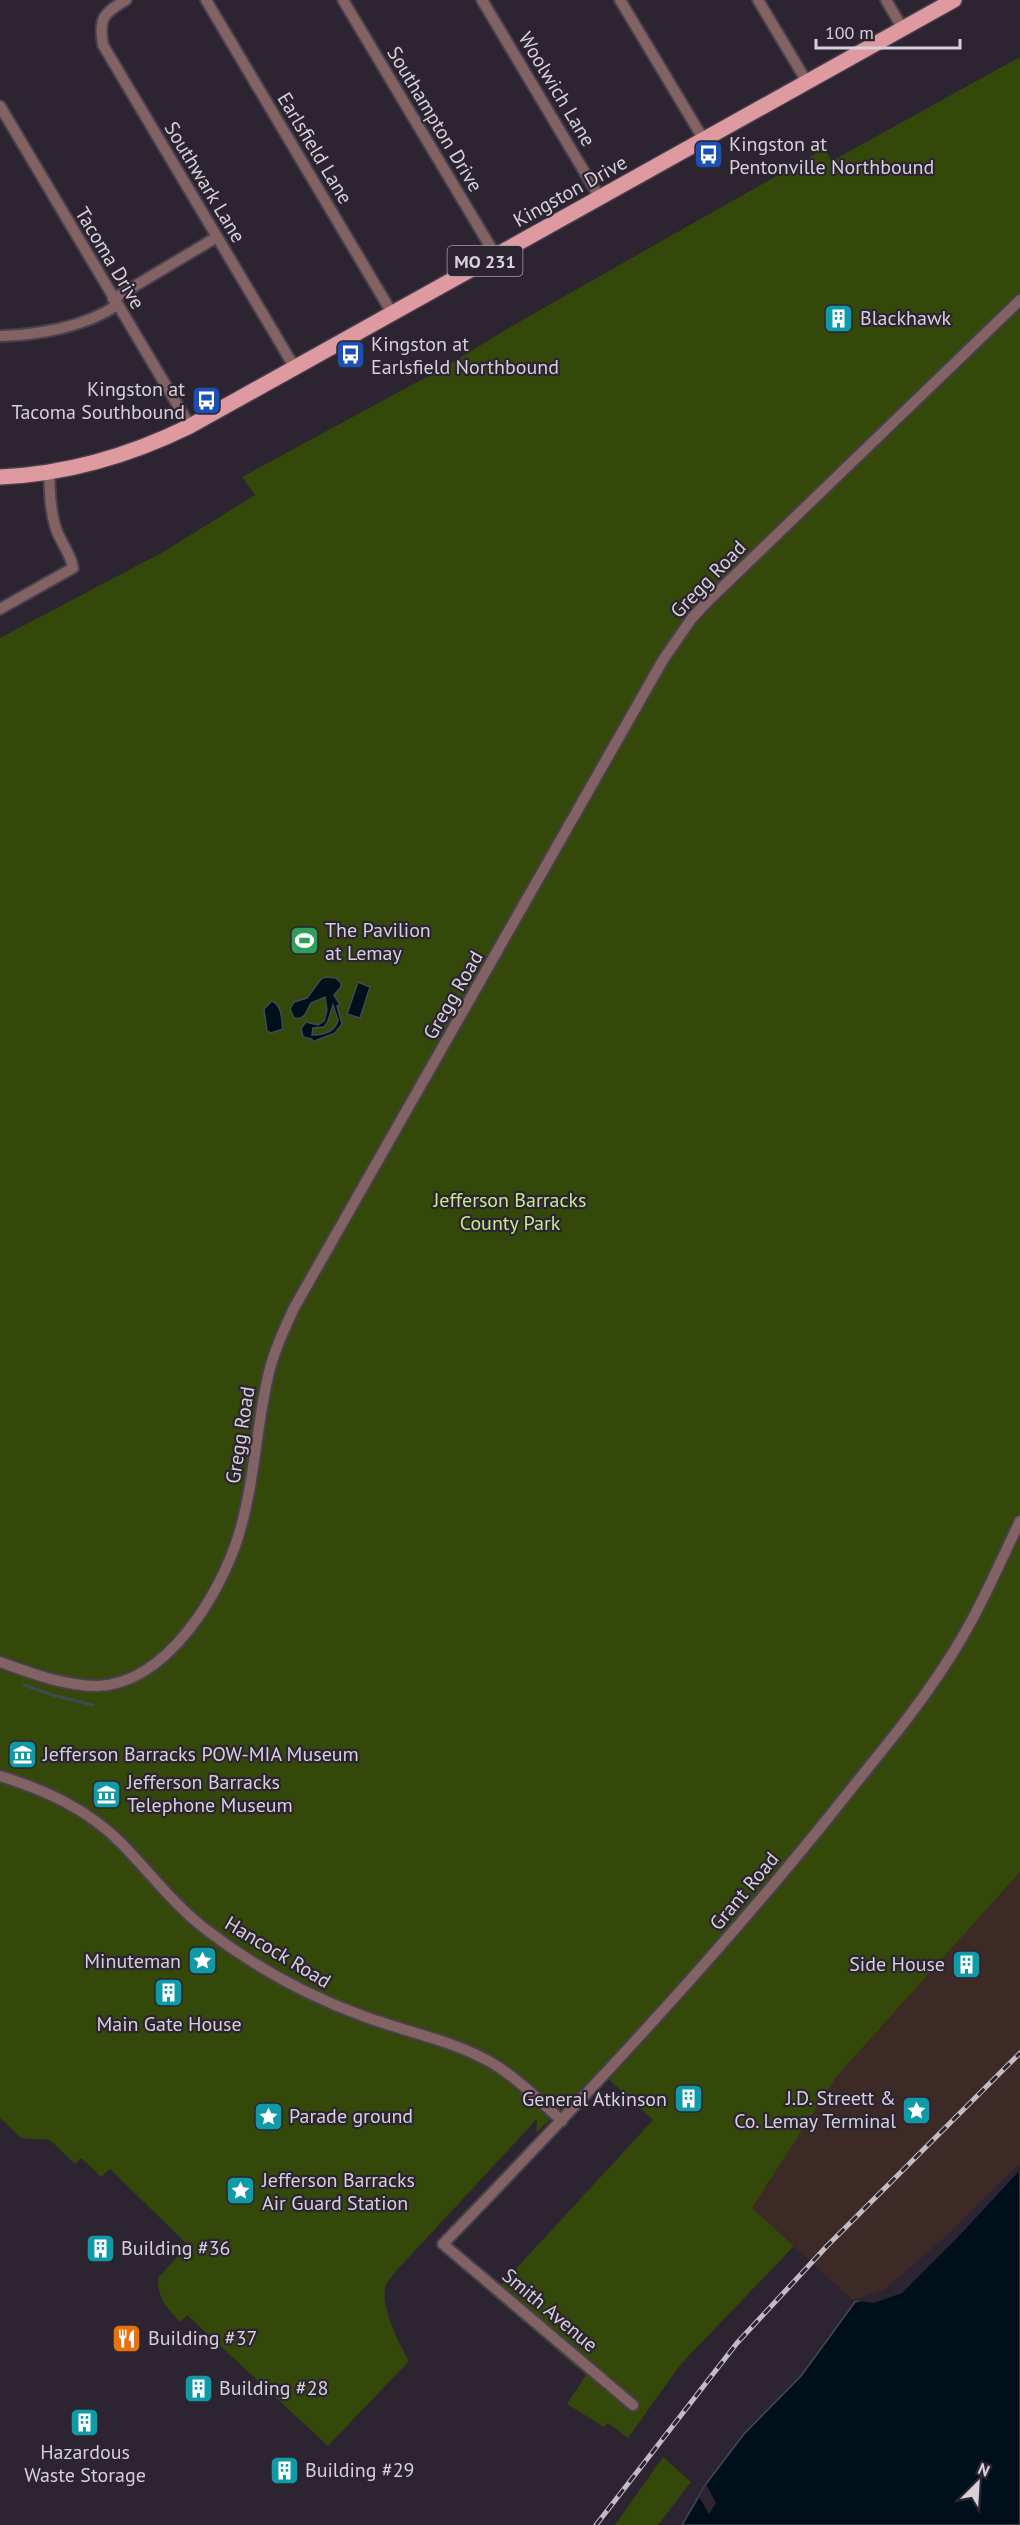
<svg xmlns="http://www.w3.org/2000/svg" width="1020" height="2525" font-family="'PT Sans',sans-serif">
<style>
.industrial{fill:#3d2a26}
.green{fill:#344809}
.water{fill:#00101b;stroke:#404a54;stroke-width:1.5;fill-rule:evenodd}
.pier{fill:#2d2432}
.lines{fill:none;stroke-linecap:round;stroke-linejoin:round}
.stream{stroke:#404a54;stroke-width:3}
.minor-casing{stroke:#48404d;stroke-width:14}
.primary-casing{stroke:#48404d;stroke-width:18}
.minor{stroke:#836264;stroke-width:10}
.primary{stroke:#de9aa0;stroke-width:15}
.rail-casing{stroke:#c1bbc5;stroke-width:5}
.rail{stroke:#2d2432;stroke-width:3;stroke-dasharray:9;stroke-linecap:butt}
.labels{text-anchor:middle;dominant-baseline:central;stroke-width:4.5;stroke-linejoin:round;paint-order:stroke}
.shield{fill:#2d2432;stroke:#a39ca7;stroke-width:1.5}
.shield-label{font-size:18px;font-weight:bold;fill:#d5d0d9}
.street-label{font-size:20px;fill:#d5d0d9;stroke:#2d2432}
.poi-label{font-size:20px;fill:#d5d0d9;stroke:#2d2432;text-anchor:start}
.park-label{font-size:20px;fill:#c6ea8d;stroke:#2d2432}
</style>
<rect width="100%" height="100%" fill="#2d2432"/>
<path class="industrial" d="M1020,1872V2166L947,2239L885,2293L855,2302L752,2208L837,2076Z"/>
<path class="green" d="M1020,57V1872L837,2076L752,2208L794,2246L681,2364L628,2438L608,2423L604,2427L567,2404L586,2375L492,2295L653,2120L600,2071L536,2133L537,2119L397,2270C394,2275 388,2280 386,2285C379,2304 399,2344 409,2361L328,2446L187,2315L180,2322C166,2306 158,2300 158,2278L188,2245L110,2169L101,2177L81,2158L75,2164L50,2140L21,2138L0,2118V638L163,552L255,495L242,477L443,368L512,326L824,149L832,161Z
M663,2457L691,2482L658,2525H615Z"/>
<path class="water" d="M325,977L336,978L341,983V987L334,995L340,1005L337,1006L342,1024L335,1033L312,1042V1039L303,1037L301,1028L306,1022L318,1025L324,1021L327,1010L325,997L311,1003C307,1010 305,1021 294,1018L290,1009L294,1002L307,998L321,979ZM333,1005L338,1020C335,1032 323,1035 312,1035L313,1028L324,1027L328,1021Z
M358,982L370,987L360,1018L347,1014Z
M272,1001C283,1006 281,1019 283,1029L271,1033L267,1031L264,1009Z
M1020,2166V2525H682L706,2484L744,2434L801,2376L855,2302L885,2293L947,2239Z"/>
<path class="pier" d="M1020,2163V2170L958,2237L902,2293L874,2303L853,2300L884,2290L945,2237Z
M706,2484L716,2503L709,2514L699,2497Z"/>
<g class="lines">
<path class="stream" d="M24,1685L53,1695L93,1705"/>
<defs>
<path id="minor" d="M126,0C104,13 98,18 103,45L295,368
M206,0L392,313
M343,0L496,256
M482,0L600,198
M620,0L704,140
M758,0L807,82
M886,0L903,29
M0,106L190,426
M113,299L217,237
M0,336C38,335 85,327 117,305
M0,609L73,568C71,554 61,543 56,529C50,511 50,492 49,473
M0,1662C31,1673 64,1686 97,1686C167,1684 221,1593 239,1534C254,1484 256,1431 267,1381C272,1355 283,1332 294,1308L663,660L692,618L707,602L1020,300
M0,1776C45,1790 88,1809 122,1844C151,1874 175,1906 208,1931C255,1967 308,1996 363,2016C405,2032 453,2040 492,2063C517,2078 540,2101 562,2121
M633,2405L443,2244C576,2106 708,1967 828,1818C868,1767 912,1717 947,1662C976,1618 997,1569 1020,1521"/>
<path id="primary" d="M0,477C68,474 129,456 190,426L954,0"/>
</defs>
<use href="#minor" class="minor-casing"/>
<use href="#primary" class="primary-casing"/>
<use href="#minor" class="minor"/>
<use href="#primary" class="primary"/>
<defs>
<path id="rail" d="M596,2525L737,2343L827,2246L1020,2053"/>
</defs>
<use href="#rail" class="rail-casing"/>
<use href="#rail" class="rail"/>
</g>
<defs>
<symbol id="bus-square" viewBox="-11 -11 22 22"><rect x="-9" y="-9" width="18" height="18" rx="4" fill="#1a4fb4" stroke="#2d2432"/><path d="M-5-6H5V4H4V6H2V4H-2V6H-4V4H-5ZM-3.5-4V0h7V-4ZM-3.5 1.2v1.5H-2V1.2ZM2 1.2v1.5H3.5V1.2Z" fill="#fff"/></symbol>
<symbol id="building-square" viewBox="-11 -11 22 22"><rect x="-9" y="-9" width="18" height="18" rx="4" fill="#0f9aa8" stroke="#2d2432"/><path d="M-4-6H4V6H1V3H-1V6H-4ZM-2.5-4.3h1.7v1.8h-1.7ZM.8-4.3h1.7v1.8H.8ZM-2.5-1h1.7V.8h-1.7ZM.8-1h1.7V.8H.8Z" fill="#fff"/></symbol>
<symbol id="stadium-square" viewBox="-11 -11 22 22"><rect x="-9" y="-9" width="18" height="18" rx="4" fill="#2e9e5b" stroke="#2d2432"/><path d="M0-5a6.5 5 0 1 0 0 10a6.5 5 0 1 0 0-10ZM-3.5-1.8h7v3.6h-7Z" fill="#fff"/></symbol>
<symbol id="museum-square" viewBox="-11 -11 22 22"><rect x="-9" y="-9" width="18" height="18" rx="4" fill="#0f9aa8" stroke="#2d2432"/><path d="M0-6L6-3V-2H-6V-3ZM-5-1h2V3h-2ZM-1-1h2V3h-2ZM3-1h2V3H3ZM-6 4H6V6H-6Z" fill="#fff"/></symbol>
<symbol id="sight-square" viewBox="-11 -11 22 22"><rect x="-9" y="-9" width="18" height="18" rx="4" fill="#0f9aa8" stroke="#2d2432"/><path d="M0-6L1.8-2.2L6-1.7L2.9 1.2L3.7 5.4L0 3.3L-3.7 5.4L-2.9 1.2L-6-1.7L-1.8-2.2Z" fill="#fff"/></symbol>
<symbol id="restaurant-square" viewBox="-11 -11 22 22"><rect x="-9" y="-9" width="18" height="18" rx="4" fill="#e8710a" stroke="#2d2432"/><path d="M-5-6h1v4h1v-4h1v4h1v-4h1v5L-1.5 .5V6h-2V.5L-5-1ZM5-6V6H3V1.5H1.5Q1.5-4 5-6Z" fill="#fff"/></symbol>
</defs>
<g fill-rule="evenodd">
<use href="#bus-square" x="692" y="138" width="33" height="33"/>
<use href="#building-square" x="822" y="302" width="33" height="33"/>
<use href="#bus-square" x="334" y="338" width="33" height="33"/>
<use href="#bus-square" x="190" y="384" width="33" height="33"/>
<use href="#stadium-square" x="288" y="924" width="33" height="33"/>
<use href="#museum-square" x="6" y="1738" width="33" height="33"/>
<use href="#museum-square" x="90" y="1778" width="33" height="33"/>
<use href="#sight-square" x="186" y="1944" width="33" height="33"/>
<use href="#building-square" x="950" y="1948" width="33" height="33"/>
<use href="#building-square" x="152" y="1976" width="33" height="33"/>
<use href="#building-square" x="672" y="2082" width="33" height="33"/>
<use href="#sight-square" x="900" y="2094" width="33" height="33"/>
<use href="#sight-square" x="252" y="2100" width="33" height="33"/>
<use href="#sight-square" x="224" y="2174" width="33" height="33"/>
<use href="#building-square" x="84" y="2232" width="33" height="33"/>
<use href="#restaurant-square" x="110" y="2322" width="33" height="33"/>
<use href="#building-square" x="182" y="2372" width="33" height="33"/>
<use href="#building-square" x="68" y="2406" width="33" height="33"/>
<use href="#building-square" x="268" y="2454" width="33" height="33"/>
</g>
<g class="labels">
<rect class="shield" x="447.5" y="246" width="75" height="30" rx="4.5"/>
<g class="shield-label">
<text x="485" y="261">MO 231</text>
</g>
<g class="street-label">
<text transform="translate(557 89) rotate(59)">Woolwich Lane</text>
<text transform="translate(435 119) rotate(59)">Southampton Drive</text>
<text transform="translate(315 148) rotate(59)">Earlsfield Lane</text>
<text transform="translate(205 182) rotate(59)">Southwark Lane</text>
<text transform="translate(570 191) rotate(-29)">Kingston Drive</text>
<text transform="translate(110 258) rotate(59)">Tacoma Drive</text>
<text transform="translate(708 579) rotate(-46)">Gregg Road</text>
<text transform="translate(453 995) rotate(-60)">Gregg Road</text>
<text transform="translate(240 1435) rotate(-81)">Gregg Road</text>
<text transform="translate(744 1891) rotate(-50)">Grant Road</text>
<text transform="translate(278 1952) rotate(31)">Hancock Road</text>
<text transform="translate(550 2310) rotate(40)">Smith Avenue</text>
</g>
<g class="poi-label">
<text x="729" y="144">Kingston at<tspan x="729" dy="23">Pentonville Northbound</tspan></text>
<text x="860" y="318">Blackhawk</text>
<text x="371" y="344">Kingston at<tspan x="371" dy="23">Earlsfield Northbound</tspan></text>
<text x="185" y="389" text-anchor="end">Kingston at<tspan x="185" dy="23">Tacoma Southbound</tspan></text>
<text x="325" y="930">The Pavilion<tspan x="325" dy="23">at Lemay</tspan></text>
<text x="43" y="1754">Jefferson Barracks POW-MIA Museum</text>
<text x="127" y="1782">Jefferson Barracks<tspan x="127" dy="23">Telephone Museum</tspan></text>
<text x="181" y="1961" text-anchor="end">Minuteman</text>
<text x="945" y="1964" text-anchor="end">Side House</text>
<text x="169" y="2024" text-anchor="middle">Main Gate House</text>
<text x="896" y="2098" text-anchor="end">J.D. Streett &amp;<tspan x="896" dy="23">Co. Lemay Terminal</tspan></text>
<text x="667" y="2099" text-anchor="end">General Atkinson</text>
<text x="289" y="2116">Parade ground</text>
<text x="262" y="2180">Jefferson Barracks<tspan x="262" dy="23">Air Guard Station</tspan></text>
<text x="121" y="2248">Building #36</text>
<text x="148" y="2338">Building #37</text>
<text x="219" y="2388">Building #28</text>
<text x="85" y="2452" text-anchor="middle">Hazardous<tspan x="85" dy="23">Waste Storage</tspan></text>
<text x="305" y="2470">Building #29</text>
</g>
<g class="park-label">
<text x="510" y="1200">Jefferson Barracks<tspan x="510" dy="23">County Park</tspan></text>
</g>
</g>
<g transform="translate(978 2483) rotate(24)" stroke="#2d2432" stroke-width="4.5" paint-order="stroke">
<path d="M0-4.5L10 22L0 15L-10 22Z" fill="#d5d0d9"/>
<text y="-9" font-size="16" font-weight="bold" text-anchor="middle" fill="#d5d0d9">N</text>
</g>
<path d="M816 39v9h144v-9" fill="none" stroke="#d5d0d9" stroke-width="3"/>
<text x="825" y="39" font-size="18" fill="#d5d0d9" stroke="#2d2432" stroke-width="4.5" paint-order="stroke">100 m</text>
</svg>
